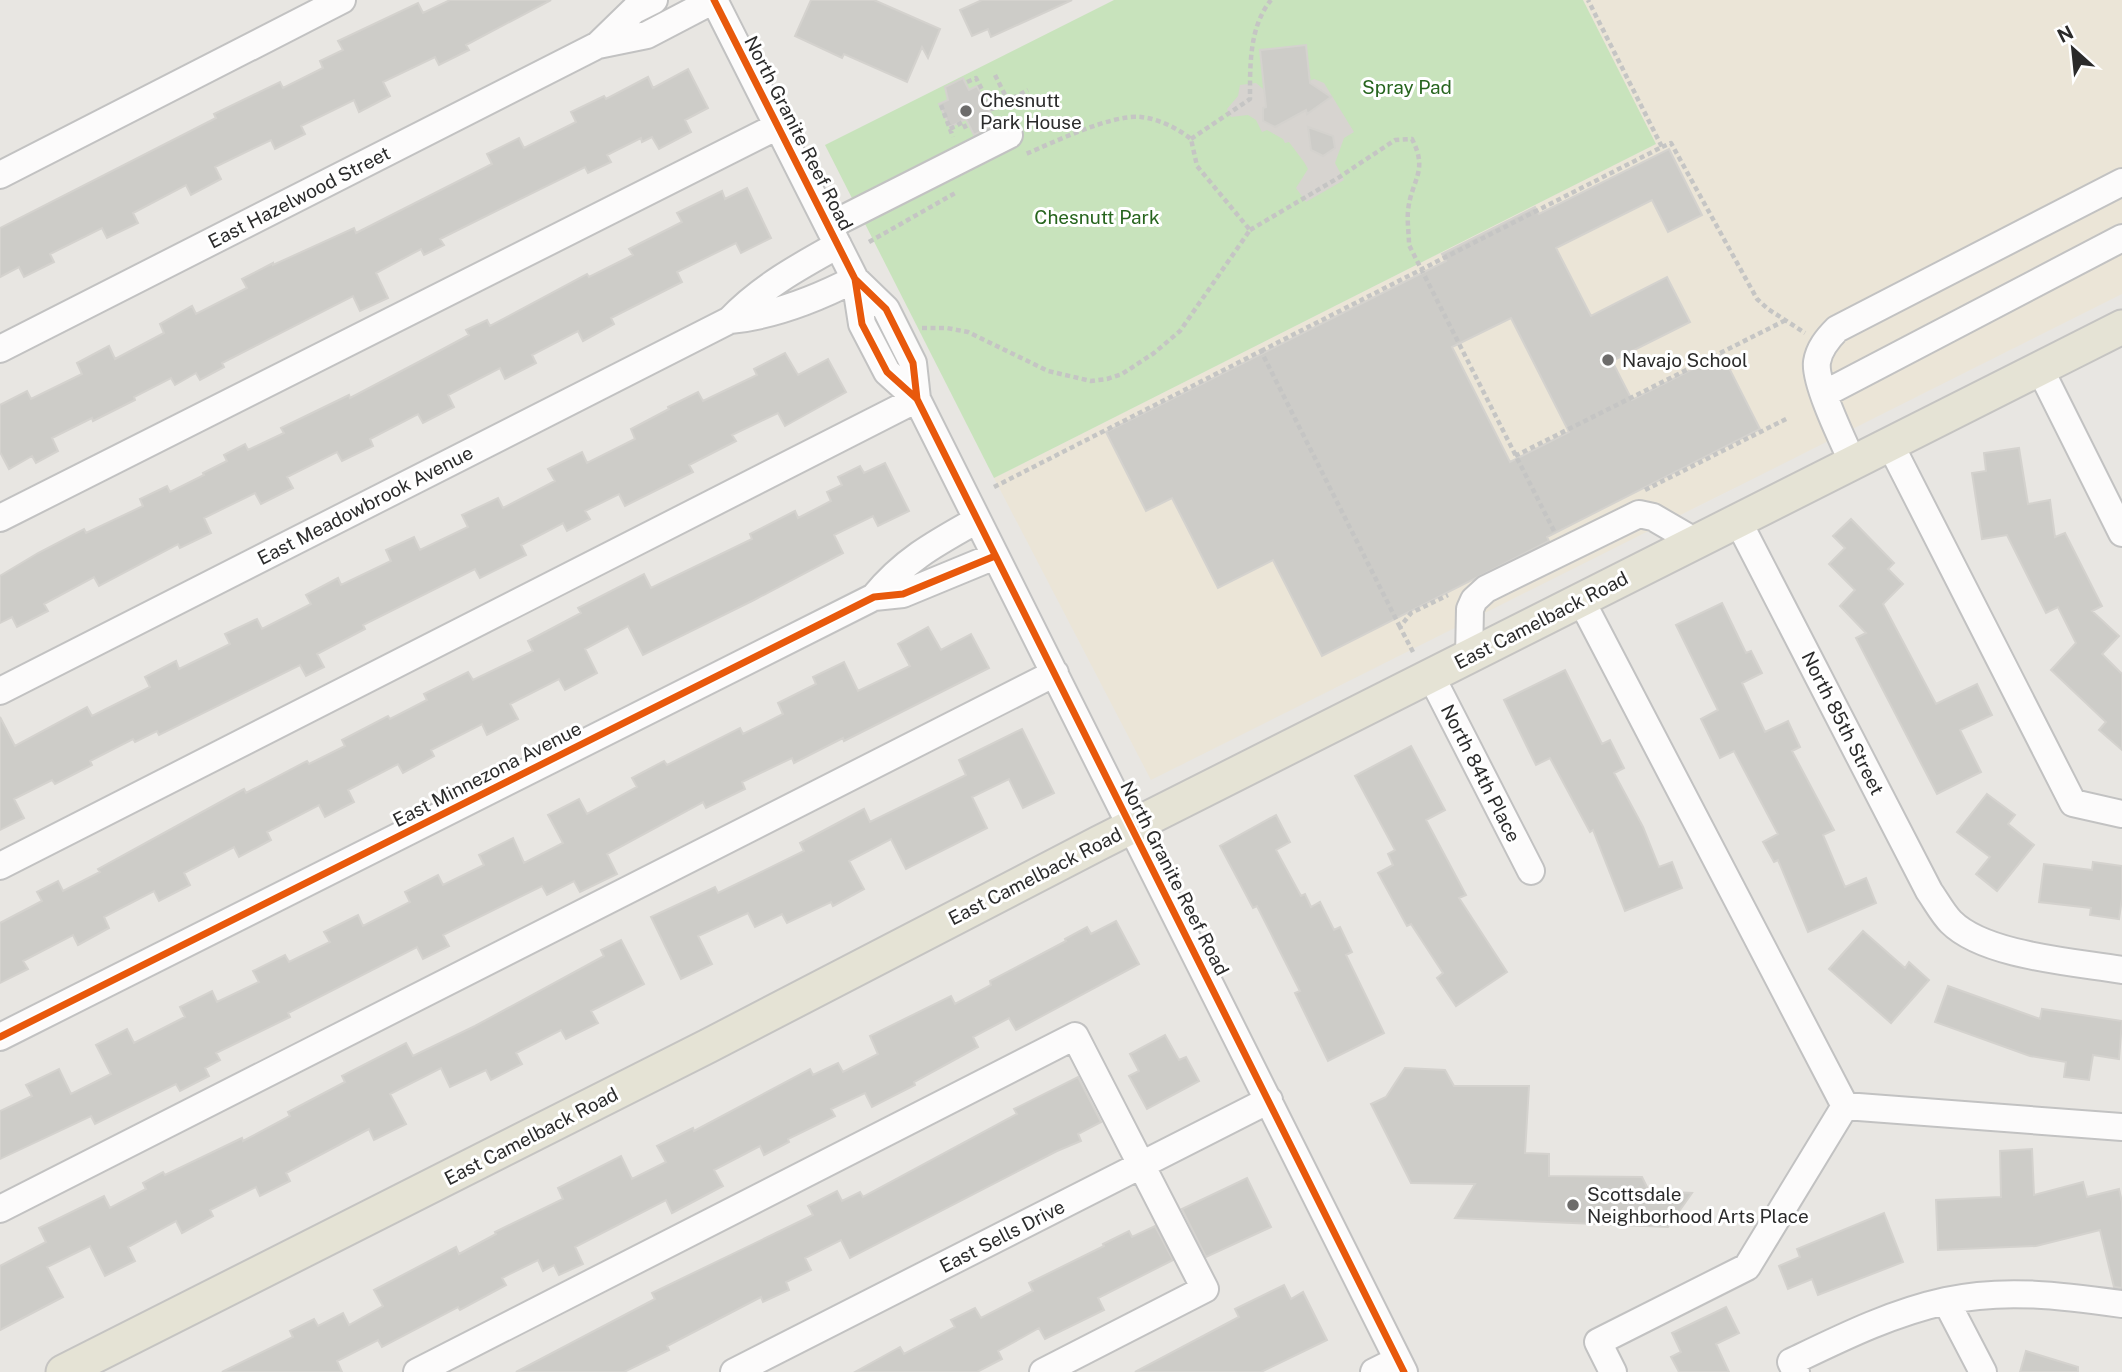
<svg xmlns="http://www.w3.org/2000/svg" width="2122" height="1372" font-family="'Public Sans',sans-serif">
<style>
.education{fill:#ebe5d7}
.green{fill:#c8e3bc}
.plaza{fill:#d7d4d0}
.building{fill:#cdccc8;stroke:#d4d2ce;stroke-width:2;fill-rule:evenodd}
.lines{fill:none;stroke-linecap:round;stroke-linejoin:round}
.minor-casing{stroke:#c2c2c2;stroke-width:30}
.major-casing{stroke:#c5c4c2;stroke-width:37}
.path{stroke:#c5c5c4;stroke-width:4.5;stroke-dasharray:5 3.5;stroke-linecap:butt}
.minor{stroke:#fcfbfb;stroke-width:26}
.major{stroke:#e5e3d5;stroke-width:33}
.cycleway-casing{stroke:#fff;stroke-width:11}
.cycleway{stroke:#e8590c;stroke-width:7}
.poi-dot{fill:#6d6c6b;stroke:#fff;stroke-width:2.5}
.labels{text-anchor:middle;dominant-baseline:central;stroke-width:6;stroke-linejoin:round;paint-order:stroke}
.park-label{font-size:19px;fill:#27651e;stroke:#fff}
.poi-label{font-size:19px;fill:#2b2b2b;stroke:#fff;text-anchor:start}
.street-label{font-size:19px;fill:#2b2b2b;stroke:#fff}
</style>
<rect width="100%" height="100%" fill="#e8e6e2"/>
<path class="education" d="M1583,0H2122V294L1151,780L994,478L1656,144Z"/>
<path class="green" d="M1114,0H1583L1656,144L994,478L825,145Z"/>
<path class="plaza" d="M1314,79L1324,83L1354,132L1344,138L1335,163L1344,180L1306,202L1296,188L1308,169L1304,162L1289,142L1285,143L1283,139L1267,130L1262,132L1256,120L1248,115L1231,117L1227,109L1238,96L1240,85L1256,83L1273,97Z"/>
<path class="building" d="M450,0H551L466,45L469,50L439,65L435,57L383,82L390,96L359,112L354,100L301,126L305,134L275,149L271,140L215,167L221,179L191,195L186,185L133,213L138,223L107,238L102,228L50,254L54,262L24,277L19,267L0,277V228L216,118L214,114L280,82L283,88L323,68L320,61L343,50L338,41L418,3L423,13Z
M811,0H874L940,29L928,58L922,47L907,82L844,54L842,58L795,36Z
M982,0H1072L991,37L988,29L972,36L960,10Z
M1306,45L1310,83L1331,97L1307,114L1306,110L1275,127L1263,121V108L1266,107L1260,50Z
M688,69L708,108L685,120L691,132L659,149L652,137L642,142L641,138L607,155L611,162L588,173L585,167L440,239L444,245L424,255L421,249L376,273L388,298L360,311L353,296L222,363L224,367L200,380L196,373L175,385L171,378L134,397L135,400L93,421L92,418L52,438L58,451L36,463L32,456L9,469L0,452V405L27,391L31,399L82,374L77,363L109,346L115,359L164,333L160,324L192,306L196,314L247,288L242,279L273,263V265L354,228L356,233L492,164L487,154L519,138L524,148L576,122L571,112L604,96L606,99L648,77L653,88Z
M963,78L969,90L977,86L996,124L974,135L966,119L950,127L939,104L948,100L945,87Z
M1308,127L1333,136L1335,148L1323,156L1311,150Z
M1669,149L1702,215L1668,232L1652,200L1556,248L1591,316L1667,277L1690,322L1612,361L1632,400L1722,354L1760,429L1547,537L1549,541L1322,656L1273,560L1218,588L1172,498L1146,511L1106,432L1446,261L1442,254L1535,207L1539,214ZM1511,318L1569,432L1510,462L1452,347Z
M747,188L771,238L741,253L736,243L677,272L682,282L611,318L614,324L583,341L578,331L532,355L536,363L505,379L500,368L448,395L454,407L423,423L418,414L370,439L373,446L342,461L337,452L287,477L293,488L261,504L255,493L204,518L211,533L180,548L178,544L99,586L94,577L44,604L48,611L17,627L12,617L0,623V576L38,553L84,529L86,533L143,506L140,499L167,486L170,492L204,475L203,473L227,461L224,455L245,444L248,450L284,433L281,428L349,395L350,398L428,357L469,335L466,330L487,320L490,326L587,274L589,277L633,255L629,249L682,222L677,213L722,191L725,199Z
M785,353L798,375L828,359L846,392L785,426L778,413L732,435L736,441L689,465L693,472L625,506L619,494L585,511L590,519L567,531L563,523L521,545L526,555L480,578L475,569L363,625L365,629L317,654L324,667L306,676L300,665L159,735L157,731L135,742L133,739L90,761L92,765L55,784L52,780L14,799L24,818L0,830V717L15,746L87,707L92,716L150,687L145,677L176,661L179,669L230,644L225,634L257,619L262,629L311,604L306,595L338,578L341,585L391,561L386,550L414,537L420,550L468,527L462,515L498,498L503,508L555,481L548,469L582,452L587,463L635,439L631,429L669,409L668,407L698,392L703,401L757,375L754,369Z
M2019,448L2028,504L2050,500L2055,537L2065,533L2102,606L2092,611L2119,636L2102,654L2122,674V750L2099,730L2106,722L2051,670L2076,643L2058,607L2046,613L2007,535L1982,539L1972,473L1986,471L1984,453Z
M885,463L909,511L878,526L873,516L834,535L843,553L754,600L643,655L628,626L585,649L597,673L565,690L559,679L510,704L518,719L487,735L482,724L431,750L434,756L403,773L398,764L348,790L354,802L325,817L319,805L267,832L271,840L239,857L234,847L184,873L190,885L159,901L154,891L104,917L109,928L78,945L73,935L23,961L28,969L0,983V923L42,901L37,892L58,881L63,891L100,872L98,869L244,789L246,793L307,761L309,764L345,746L342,740L388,716L390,719L427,700L424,694L468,672L473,680L533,651L528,641L581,613L578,608L644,574L651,588L752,539L750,534L795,511L798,518L831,501L827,492L842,485L838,477L860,466L864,473Z
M1851,519L1894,563L1888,569L1903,584L1883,604L1936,704L1977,684L1992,715L1960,730L1981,772L1937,794L1856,638L1866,633L1840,606L1855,590L1829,564L1845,548L1833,536Z
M1722,603L1746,653L1751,651L1762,673L1742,683L1765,732L1788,721L1800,747L1792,751L1834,830L1823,835L1845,887L1866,878L1876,903L1808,932L1778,860L1774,862L1763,842L1778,834L1734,751L1720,758L1701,719L1718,710L1676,625Z
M928,627L941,650L971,634L989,668L844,741L843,738L794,763L792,758L742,782L745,789L706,808L703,802L607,854L617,874L580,892L574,881L547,895L542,886L443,935L449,946L423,959L417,947L288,1013L290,1017L216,1053L220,1060L205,1068L209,1076L180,1091L176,1084L95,1124L91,1116L0,1159V1111L32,1096L26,1085L59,1069L71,1094L111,1074L96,1045L127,1029L134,1043L185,1017L180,1007L212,991L217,1002L259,982L253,971L285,955L289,962L330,942L324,932L358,915L363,926L410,902L405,892L438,875L443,885L484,865L479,855L513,838L524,863L563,843L548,815L579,799L587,814L637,787L632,778L664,761L667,765L740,728L743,734L783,714L778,703L816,684L813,677L844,662L858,691L910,666L898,644Z
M1565,670L1602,744L1610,740L1624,768L1614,773L1643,827L1659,867L1672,862L1682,888L1625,911L1593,830L1590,832L1550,758L1536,765L1504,700Z
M1022,729L1054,793L1023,808L1009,779L972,797L987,828L906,869L891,839L849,861L864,889L833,906L831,902L787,923L782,914L755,927L748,913L698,936L712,964L681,979L651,917L715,887L718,893L804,851L800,843L864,809L870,822L966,775L959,760Z
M1411,746L1445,810L1426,820L1466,895L1459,898L1507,972L1456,1006L1437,978L1443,973L1411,924L1407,926L1378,873L1393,865L1388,854L1395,850L1355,776Z
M1987,794L2015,815L2008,824L2034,845L1997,891L1976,874L1990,857L1957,832Z
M1276,815L1290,842L1276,850L1301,896L1305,894L1311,907L1320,902L1334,930L1340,927L1352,952L1346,955L1384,1033L1328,1061L1295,993L1300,991L1257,906L1253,908L1220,846Z
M2093,862L2122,866V898L2119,919L2090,915L2091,908L2039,902L2044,864L2092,870Z
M1116,921L1139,964L1016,1030L1009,1018L973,1037L978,1047L914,1082L915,1085L872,1107L865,1093L831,1109L835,1116L788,1139L789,1142L764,1155L760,1146L714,1170L723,1186L672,1213L666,1200L575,1247L583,1264L559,1275L554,1265L543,1271L538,1260L502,1278L506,1285L460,1310L458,1307L382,1347L378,1340L337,1361L342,1372H222L293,1337L290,1331L314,1319L318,1326L343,1313L349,1325L383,1306L374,1290L456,1247L459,1254L496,1234L495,1232L563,1199L558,1188L621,1156L632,1179L666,1162L657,1146L693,1128L694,1131L810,1069L813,1075L838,1063L843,1072L878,1054L870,1036L951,996L955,1004L991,985L990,981L1066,941L1065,939L1087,927L1091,934Z
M1863,931L1905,968L1909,962L1929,980L1891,1023L1829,969Z
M621,940L644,984L591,1011L598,1023L566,1039L561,1030L516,1053L522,1064L491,1080L486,1070L450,1087L441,1068L390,1094L406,1124L374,1140L369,1129L286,1173L290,1181L260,1196L256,1187L210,1210L213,1216L182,1233L176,1221L128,1247L135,1261L105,1276L90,1246L47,1267L63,1297L0,1330V1266L46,1242L39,1228L104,1196L110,1208L146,1189L143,1183L163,1172L165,1175L242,1138L243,1141L290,1116L288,1112L345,1082L342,1076L406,1043L413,1056L475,1026L604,956L601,950Z
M1948,986L2040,1019L2042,1009L2122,1021L2119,1059L2093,1055L2089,1080L2064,1077L2066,1062L2030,1056L1935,1022Z
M1165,1035L1179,1060L1186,1057L1199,1081L1147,1109L1129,1076L1139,1071L1130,1054Z
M1405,1068L1445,1070L1454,1086H1529L1525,1153L1549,1154V1176L1642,1177L1649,1191L1692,1193L1668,1227L1455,1218L1475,1184L1411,1183L1371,1104L1386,1097Z
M1078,1077L1101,1122L1078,1134L1081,1141L1057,1151L850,1258L841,1240L805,1258L811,1270L786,1282L789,1290L763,1302L761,1297L667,1346L669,1350L624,1372H516L655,1299L652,1293L813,1215L808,1206L837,1191L842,1201L860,1192L863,1197L1017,1114L1014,1109Z
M2032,1149L2034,1195L2083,1182L2087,1197L2119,1189L2122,1202V1288L2114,1287L2100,1230L2036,1246L1938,1250L1936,1200L2001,1197L2000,1151Z
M1247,1178L1271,1227L1206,1257L1182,1209Z
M1884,1213L1903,1262L1818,1295L1812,1279L1788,1289L1779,1266L1800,1257L1797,1249Z
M1155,1226L1173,1260L1098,1298L1104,1310L1045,1339L1039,1328L998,1351L1002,1359L977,1372H855L900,1347L904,1354L955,1327L951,1320L975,1308L981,1318L1033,1291L1029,1283L1104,1246L1103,1244L1129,1231L1132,1237Z
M1284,1285L1291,1299L1303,1292L1327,1340L1261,1372H1135L1239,1317L1235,1309Z
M1726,1307L1739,1333L1716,1344L1729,1372H1679L1671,1357L1681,1352L1672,1333Z
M2026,1351L2078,1367V1372H2020Z"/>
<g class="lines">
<defs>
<path id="minor" d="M714,0L855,279L862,324L887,372L917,399L1404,1372
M598,45L634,10L654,0
M0,175L342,0
M829,226L1009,135
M855,279L886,309L913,363L917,399
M730,320C774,316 816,299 855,279
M0,349L598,45L647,35L714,0
M2040,369L2122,533
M1824,394L2122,238
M1890,444L2073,803L2122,814
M1853,463C1844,443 1814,382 1817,362C1819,349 1827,339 1837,329L2122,182
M0,518L778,126
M1738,521L1929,891C1936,901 1943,914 1951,922C1985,956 2075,962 2122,970
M874,597C904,560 936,543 977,520
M1581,600L1845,1106L2122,1127
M1469,657L1470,609L1474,600L1486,589L1639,514L1653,517L1696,542
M1431,676L1531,871
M0,691L730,320C760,288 800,266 838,245
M0,866L917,399
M0,1037L874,597L903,594L995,556
M0,1209L1055,673
M1946,1301L1983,1372
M417,1372L1075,1036L1205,1289L1043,1372
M734,1372L1269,1100
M1374,1372L1398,1360
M1613,1372L1598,1342L1747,1267L1845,1106
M1796,1372L1791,1362C1841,1338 1891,1313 1946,1301C2004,1288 2064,1296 2122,1304"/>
<path id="major" d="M63,1372L708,1046L1099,843L2122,327"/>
</defs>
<use href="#minor" class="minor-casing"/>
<use href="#major" class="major-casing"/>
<path class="path" d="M995,75L1008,101
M967,82L976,78L992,109L1028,90
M941,105L953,137
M950,129L963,122L967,131
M1191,139L1250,99C1250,66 1249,27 1271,0
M1662,147L1671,143L1757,299L1768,309L1805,333
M1250,230L1338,178L1395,140L1412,139C1429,172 1411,180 1408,211C1407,222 1409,234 1409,245L1554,531
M869,242L957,192
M922,328H947L968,332L1048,371L1091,381L1107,379L1122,374L1154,353L1180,331L1250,230L1197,166L1191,139C1177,128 1159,119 1141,117C1112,114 1054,142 1026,154
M1261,351L1662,147L1588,0
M1515,456L1786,320
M994,487L1261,351L1400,627
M1645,490L1788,418
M1413,652L1400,627L1411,613L1448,595"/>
<use href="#minor" class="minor"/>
<use href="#major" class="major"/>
<defs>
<path id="cycleway" d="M714,0L855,279L862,324L887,372L917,399L1404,1372
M855,279L886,309L913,363L917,399
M0,1037L874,597L903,594L995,556"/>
</defs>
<use href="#cycleway" class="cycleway-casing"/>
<use href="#cycleway" class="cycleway"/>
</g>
<g class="poi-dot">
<circle cx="966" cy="111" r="7"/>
<circle cx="1608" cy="360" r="7"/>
<circle cx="1573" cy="1205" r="7"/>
</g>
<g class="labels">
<g class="park-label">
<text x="1407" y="87">Spray Pad</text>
<text x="1097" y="217">Chesnutt Park</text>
</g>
<g class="poi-label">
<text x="980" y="100">Chesnutt<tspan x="980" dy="22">Park House</tspan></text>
<text x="1622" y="360">Navajo School</text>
<text x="1587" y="1194">Scottsdale<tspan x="1587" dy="22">Neighborhood Arts Place</tspan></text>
</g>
<g class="street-label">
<text transform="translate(799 133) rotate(63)">North Granite Reef Road</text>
<text transform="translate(299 197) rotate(-27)">East Hazelwood Street</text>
<text transform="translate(365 505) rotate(-27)">East Meadowbrook Avenue</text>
<text transform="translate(1541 620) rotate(-27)">East Camelback Road</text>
<text transform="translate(1843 723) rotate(63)">North 85th Street</text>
<text transform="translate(1481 773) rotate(63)">North 84th Place</text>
<text transform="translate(487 774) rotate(-27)">East Minnezona Avenue</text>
<text transform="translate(1035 876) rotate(-27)">East Camelback Road</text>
<text transform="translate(1175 878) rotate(63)">North Granite Reef Road</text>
<text transform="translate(531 1136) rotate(-27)">East Camelback Road</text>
<text transform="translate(1002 1236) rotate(-27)">East Sells Drive</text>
</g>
</g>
<g transform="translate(2073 49) rotate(333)" stroke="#ffffff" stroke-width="5" paint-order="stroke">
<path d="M0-5L12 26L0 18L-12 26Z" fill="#2b2b2b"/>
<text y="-10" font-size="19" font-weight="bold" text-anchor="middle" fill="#2b2b2b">N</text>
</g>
</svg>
